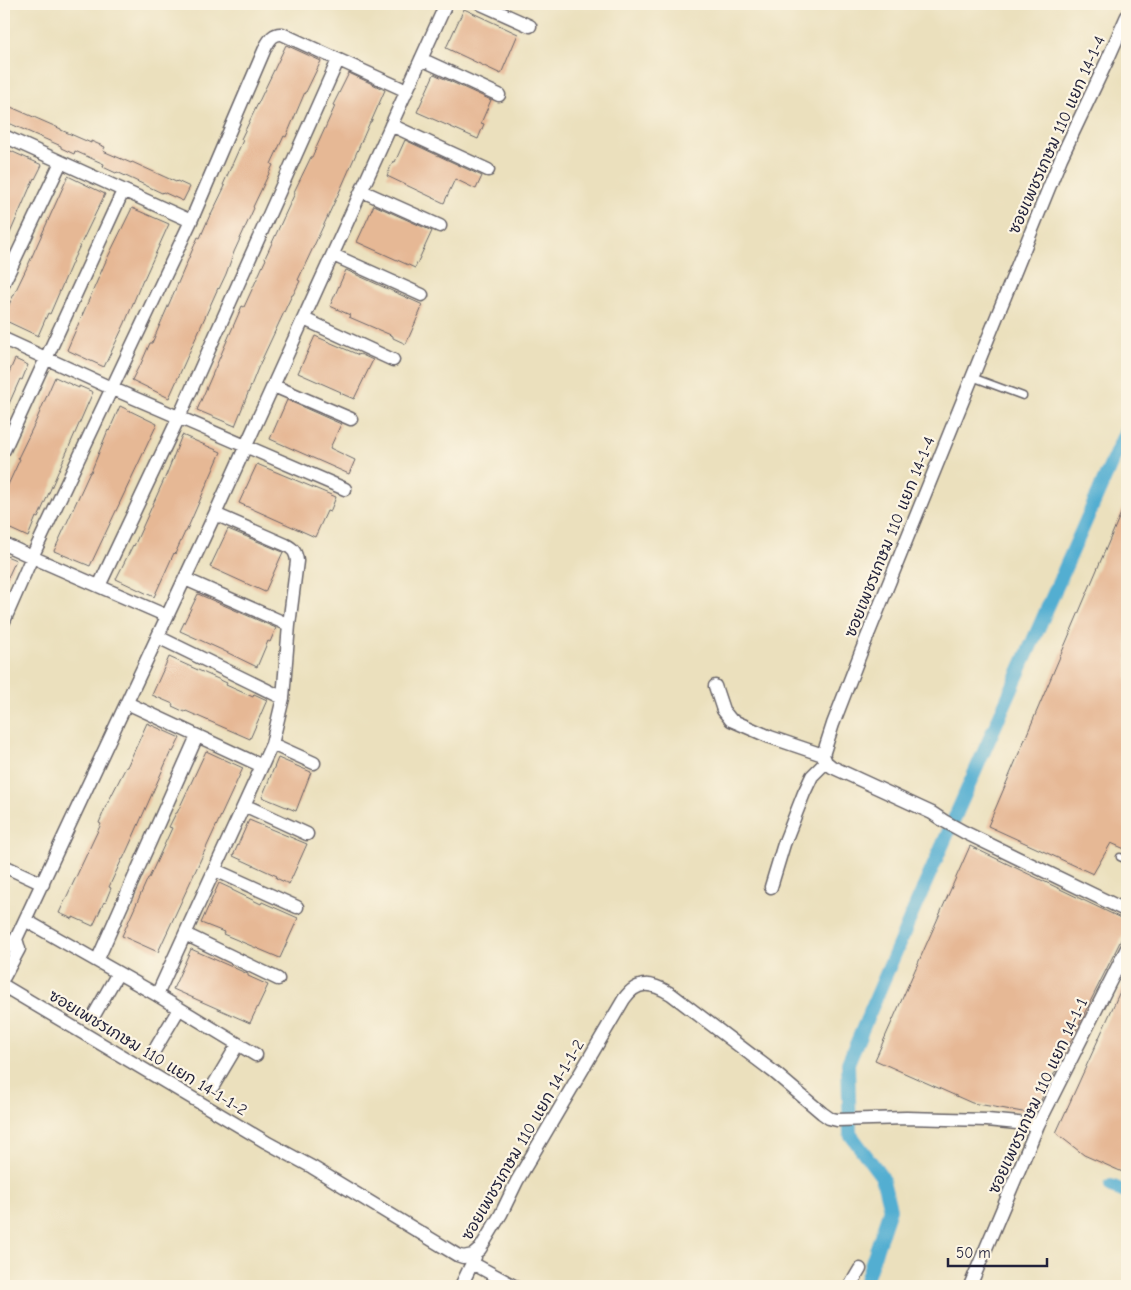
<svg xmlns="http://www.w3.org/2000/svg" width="1131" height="1290" font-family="'Comic Neue','Playpen Sans Thai',sans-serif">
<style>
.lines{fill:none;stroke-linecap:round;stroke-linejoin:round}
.canal{stroke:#53aed1;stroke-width:14}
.building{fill:#e6b895}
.service-casing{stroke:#686468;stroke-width:9}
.minor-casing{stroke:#686468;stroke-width:15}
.service{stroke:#fff;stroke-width:6}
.minor{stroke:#fff;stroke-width:12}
.labels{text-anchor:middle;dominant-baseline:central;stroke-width:4.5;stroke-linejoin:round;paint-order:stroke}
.street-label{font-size:16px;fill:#22223b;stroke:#fcf5e5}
</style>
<rect width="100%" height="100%" fill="#fcf5e5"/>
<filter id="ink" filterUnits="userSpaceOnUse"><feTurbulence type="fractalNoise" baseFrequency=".02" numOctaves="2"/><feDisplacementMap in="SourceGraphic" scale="10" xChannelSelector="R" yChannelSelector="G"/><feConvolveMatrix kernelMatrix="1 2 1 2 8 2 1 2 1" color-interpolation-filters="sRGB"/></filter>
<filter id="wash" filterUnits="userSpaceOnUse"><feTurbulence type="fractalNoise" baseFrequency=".0096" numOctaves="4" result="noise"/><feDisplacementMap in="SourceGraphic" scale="20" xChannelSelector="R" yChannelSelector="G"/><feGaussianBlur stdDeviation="1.12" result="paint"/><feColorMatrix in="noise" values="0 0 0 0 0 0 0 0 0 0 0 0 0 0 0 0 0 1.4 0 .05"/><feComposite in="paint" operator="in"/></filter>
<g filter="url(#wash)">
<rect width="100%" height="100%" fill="#ebe0bd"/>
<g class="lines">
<path class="canal" d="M1111,1186L1127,1193
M864,1286L890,1209L882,1177L850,1134L848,1063L912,914L1127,428"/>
</g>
<g id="blocks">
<path class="building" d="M464,9L518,34L501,74L446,48Z
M286,45L321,61L306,92H305L286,137L284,136L271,164L273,165L253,207L254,208L234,252L226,274L219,289L218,288L169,398L132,380L139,366H140L150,343H152L198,237L200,238L210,215H211L225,186L223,185L243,140L241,139Z
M349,73L385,90L371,122H370L342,186L311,252L298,280L300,281L293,295H292L258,368L235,426L197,410L242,306L244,307L266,259L265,258L295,193L294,192L311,157H312L335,106L333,105Z
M434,74L491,100L481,123L484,124L478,139L417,112Z
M4,104L61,129V130L91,143V141L105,147L103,151L131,163L132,162L176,182L177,181L190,187L183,201L163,192L162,193L117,172L116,173L103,167L104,164L75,151L74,154L61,148V146L4,121Z
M405,140L482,176L476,189L455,179L444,203L387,176L393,161L395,162Z
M4,148L42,165L35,179L34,178L4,247Z
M68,176L105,194L74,258L50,314L48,313L38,336L4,320V315L29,263Z
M374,205L432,231L415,268L357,242Z
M132,208L169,224L144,279H143L125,323L104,367L67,350L105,263Z
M346,270L423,305L406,344L393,338V336L349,317L350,315L330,306Z
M315,336L359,355L360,354L373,360L354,399L340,393L341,392L298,373Z
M15,359L28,365L22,380L20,379L4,415V384Z
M55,377L79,388V386L93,392L38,518L36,517L28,537L4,526V486L7,487L20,459L18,458L35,423Z
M287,400L341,424L330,448L355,460L349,474L270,439Z
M120,406L157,424L90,566L54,551L90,472H91L108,430L109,431Z
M182,435L221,452L186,532H185L175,554L174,553L154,597L116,579L133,545L134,546L167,473Z
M257,464L336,497L330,512L327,511L315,537L239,503Z
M1127,499V850L1111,843L1093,874L988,826Z
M228,529L283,552L265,592L210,567Z
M4,555L16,560L4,586Z
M198,594L276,628L270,642L268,641L257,667L222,650L180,631Z
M169,657L227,683L226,685L253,697L254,694L267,700L250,739L186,711L185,712L172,706L173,704L152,695Z
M147,723L180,738L173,752L171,751L133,837L123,859H122L109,887L111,888L105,903L104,902L93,926L73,917V919L59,913L101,824L99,823L105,808L126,767H127Z
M206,751L243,768L158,952L122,936L148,878H149L172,828L169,827L176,813H177Z
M278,758L311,772L296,811L262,797Z
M249,820L307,844L289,884L276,878L277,876L233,856Z
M970,846L1127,921V928L1034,1114L972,1103L875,1060Z
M219,883L232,889V890L261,904L262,902L298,918L280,958L223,934L224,932L201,923Z
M191,949L248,974V976L268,985L250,1023L173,989Z
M1127,976V1174L1084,1155L1056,1133Z"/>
</g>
</g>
<g filter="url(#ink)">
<use href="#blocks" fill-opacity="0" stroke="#686468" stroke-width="1"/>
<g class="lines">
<defs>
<path id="service" d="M972,377L1023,396
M1120,857L1127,860"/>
<path id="minor" d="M481,4L530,26
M1127,16L1107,61L1061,158L861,652L833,724L823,755L826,762L832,767L932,813L944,821L964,832L1127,911
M421,59L499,95
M391,125L488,170
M4,136L191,221
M362,191L440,226
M333,255L422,295
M4,282L61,162
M304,319L393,360
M4,339L111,388L345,489
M274,386L351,419
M4,450L123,191
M4,544L32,557L167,616
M185,579L289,625
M99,586L179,417L338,60
M4,621L32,557L191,221L266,46C270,39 274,33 282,34L407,91
M158,637L283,698
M715,686L723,710L731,720L770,737L823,755
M127,703L262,766
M272,744L314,763
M244,805L307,834
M4,866L43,884
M215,870L297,907
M771,887L784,844L804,793L812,776L826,762
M25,920L157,995L256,1055
M185,934L278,979
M4,951L8,945L16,939L215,514L446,4
M97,961L197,736
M4,977L19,949L16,939
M4,986L266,1142L312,1167L439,1244L457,1255L463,1257L473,1255L480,1249L501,1214L517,1181L624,999C638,979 652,983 671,994L775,1073L822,1113L829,1118L837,1120L906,1118L987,1120L1038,1125
M157,995L272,744L283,698L289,625L297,561C296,553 294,549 286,545L215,514
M93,1017L118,973
M154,1051L179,1009
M213,1086L238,1044
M472,1263L514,1286
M461,1286L475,1257
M850,1286L860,1269
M970,1286L1038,1125L1127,948"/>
</defs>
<use href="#service" class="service-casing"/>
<use href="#minor" class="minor-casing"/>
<use href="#service" class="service"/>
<use href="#minor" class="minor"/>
</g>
</g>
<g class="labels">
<g class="street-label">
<text transform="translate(1057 135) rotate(-66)">ซอยเพชรเกษม 110 แยก 14-1-4</text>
<text transform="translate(890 537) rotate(-68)">ซอยเพชรเกษม 110 แยก 14-1-4</text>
<text transform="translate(148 1053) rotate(31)">ซอยเพชรเกษม 110 แยก 14-1-1-2</text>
<text transform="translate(1038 1096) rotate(-65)">ซอยเพชรเกษม 110 แยก 14-1-1</text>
<text transform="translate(523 1140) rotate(-60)">ซอยเพชรเกษม 110 แยก 14-1-1-2</text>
</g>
</g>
<rect width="1131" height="1290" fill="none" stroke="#fcf5e5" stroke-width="20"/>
<path d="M948 1258v8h99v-8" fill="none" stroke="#22223b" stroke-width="2.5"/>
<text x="956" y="1258" font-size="15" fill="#22223b" stroke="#fcf5e5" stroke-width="4" paint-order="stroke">50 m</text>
</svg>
